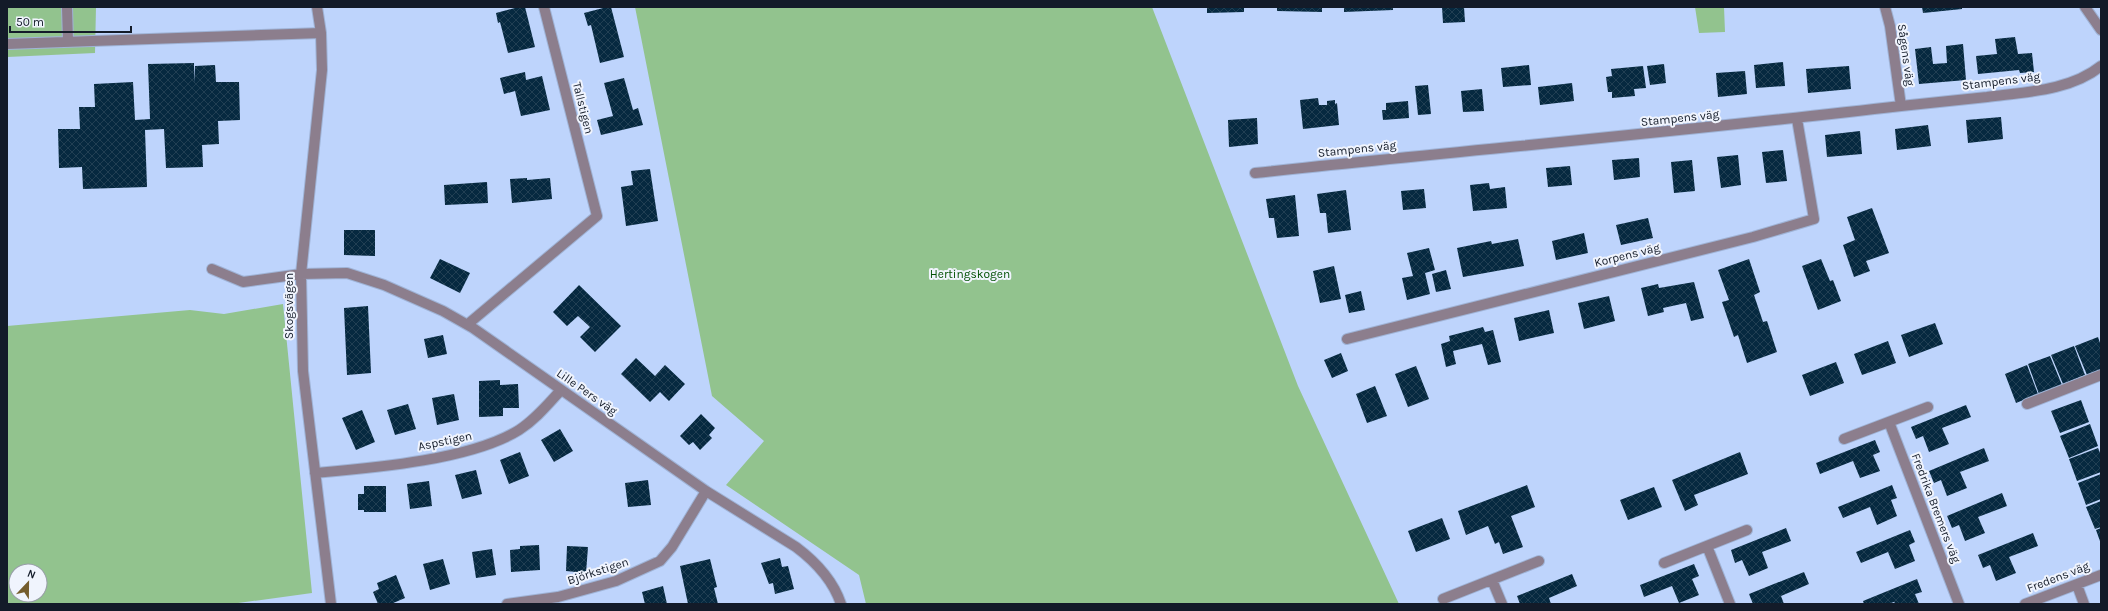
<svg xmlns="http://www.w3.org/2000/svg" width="2108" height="611" font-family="Karla,sans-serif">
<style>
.green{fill:#92c38e;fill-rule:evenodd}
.building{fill:url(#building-cross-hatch)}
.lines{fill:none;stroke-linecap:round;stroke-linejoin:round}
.minor-casing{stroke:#9fb3d6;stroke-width:12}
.minor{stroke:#8c7e8d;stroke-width:10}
.labels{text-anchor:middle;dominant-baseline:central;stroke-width:4;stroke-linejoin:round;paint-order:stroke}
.street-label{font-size:12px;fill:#131b29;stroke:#f0f4fd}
.park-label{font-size:12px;fill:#015103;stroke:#f0f4fd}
</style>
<defs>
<pattern id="building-cross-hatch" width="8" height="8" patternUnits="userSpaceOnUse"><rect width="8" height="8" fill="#062940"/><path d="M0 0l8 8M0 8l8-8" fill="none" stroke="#213f53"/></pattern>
</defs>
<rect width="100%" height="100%" fill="#bed4fc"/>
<path class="green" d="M7,7H96L95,53L7,57Z
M635,7H1152L1298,386L1399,604H866L859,575L726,485L764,441L712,396Z
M1695,7H1724L1725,32L1699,33Z
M283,304L312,593L231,604H7V326L190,310L224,314ZM16,571H40V595H16Z"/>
<path class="building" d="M519,7H525L535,47L508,53L500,22L498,23L496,13Z
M607,7H611L624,57L600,63L591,25L588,26L584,13Z
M1207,7H1244V12L1207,13Z
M1277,7H1322V12L1277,11Z
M1344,7H1393V10L1344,12Z
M1442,7H1464L1465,22L1443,23Z
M1922,7H1962V9L1923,13Z
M2015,37L2018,54L2032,53L2034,72L2020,73L2019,70L1978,74L1976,56L1997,54L1995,39Z
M1963,44L1966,80L1919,84L1915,49L1931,47L1933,64L1947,63L1946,46Z
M1783,62L1785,86L1756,88L1754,65Z
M194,63V83L195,66L215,65L216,82H239L240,120L218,121L219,144L202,145L203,167L166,168L164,129L145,130L147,187L83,189L82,167L59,168L58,129H80L79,107H95L94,84L133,82L135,120L150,119L148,64Z
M1664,64L1666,83L1650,85L1647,66Z
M1529,65L1531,85L1503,87L1501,68Z
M1643,66L1646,88L1634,89L1635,96L1612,98V92H1608L1606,77L1612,76L1611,69Z
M1849,66L1851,89L1808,93L1806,69Z
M1745,71L1747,94L1718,97L1716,73Z
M525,72L526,80L542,76L550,110L521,116L515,91L504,94L500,78Z
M624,78L633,110L638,108L643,125L601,135L597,120L613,116L604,83Z
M1572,83L1574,101L1540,105L1538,87Z
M1428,85L1431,114L1418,115L1415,86Z
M1482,89L1484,111L1463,112L1461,91Z
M1318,98L1319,105H1327V101L1335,100V104L1337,103L1339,125L1303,129L1300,100Z
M1408,101L1409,118L1383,120L1382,110H1386V103Z
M2001,117L2003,139L1968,143L1966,120Z
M1257,118L1258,144L1229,147L1228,120Z
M1928,125L1931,146L1897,150L1895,129Z
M1860,131L1862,154L1827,157L1825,135Z
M1783,150L1787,181L1766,183L1762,152Z
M1738,155L1741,185L1721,188L1717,157Z
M1639,158L1640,177L1614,180L1612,160Z
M1692,160L1695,191L1674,193L1671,162Z
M1570,166L1572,185L1548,187L1546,168Z
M650,169L658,221L626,226L621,187L633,185L631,171Z
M527,178V180L550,178L552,199L512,203L510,179Z
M487,182L488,203L445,205L444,185Z
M1489,183L1490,189L1505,187L1507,208L1473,211L1470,185Z
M1424,189L1426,208L1403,210L1401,191Z
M1346,190L1351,230L1328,233L1326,213H1320L1317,194Z
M1295,195L1299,236L1277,238L1274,218H1269L1266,199Z
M1872,208L1889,253L1866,261L1870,271L1854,277L1843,245L1855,240L1847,217Z
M1648,218L1653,238L1621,245L1616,225Z
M344,230H375V256L344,255Z
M1584,233L1588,253L1556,260L1552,241Z
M1518,239L1524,266L1463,277L1457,248L1491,241L1492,244Z
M1429,248L1435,270L1425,273L1430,294L1407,300L1402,278L1413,276L1407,253Z
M440,259L470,273L460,293L430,278Z
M1749,259L1760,292L1754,295L1763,322L1767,321L1777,352L1747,363L1738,335L1734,337L1722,302L1729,300L1718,270Z
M1821,259L1830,281L1833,280L1841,301L1818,310L1802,266Z
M1334,266L1341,299L1320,303L1313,271Z
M1446,270L1451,289L1436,292L1432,274Z
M1694,282L1704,318L1691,321L1686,303L1663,308L1664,312L1648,316L1641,288L1658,284L1659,288Z
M579,285L621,326L595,352L580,337L590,327L578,316L567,326L553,312Z
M1361,291L1365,310L1349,313L1345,295Z
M1609,296L1615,321L1584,329L1578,303Z
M368,306L371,373L347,375L344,308Z
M1549,310L1554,333L1519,341L1514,318Z
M1935,323L1943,344L1909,357L1901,335Z
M1483,327L1485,332L1493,330L1501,362L1488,365L1482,344L1453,351L1456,364L1446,367L1441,344L1450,341L1449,336Z
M443,335L447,354L428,358L424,339Z
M2098,337L2101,346V370L2087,375L2075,346Z
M1888,341L1896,363L1862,375L1854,354Z
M2074,346L2085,375L2063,384L2051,355Z
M1341,353L1348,371L1332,378L1324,360Z
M2050,356L2062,385L2039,394L2028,364Z
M636,358L655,376L665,365L685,384L669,401L660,392L650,402L621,374Z
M1836,362L1844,383L1810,396L1802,375Z
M2027,365L2038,394L2016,403L2005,374Z
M1416,366L1429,399L1408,407L1395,374Z
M500,380V385L518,384L519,408H503V416L479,417V381Z
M1375,386L1387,416L1367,423L1356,394Z
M454,394L459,420L437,425L432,398Z
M2081,400L2089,422L2060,433L2051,411Z
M408,404L416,429L395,435L387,410Z
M1966,405L1971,417L1942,428L1949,444L1929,452L1923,436L1916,439L1911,427Z
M362,410L375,442L356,450L342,418Z
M701,414L715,428L709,435L712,438L700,450L693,442L689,445L680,436Z
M2090,424L2098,446L2069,458L2060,436Z
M560,429L573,451L554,462L541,440Z
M1875,440L1880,452L1873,455L1880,471L1860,478L1853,461L1820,474L1816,463Z
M1984,448L1989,461L1960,472L1967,488L1947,496L1941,480L1934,483L1929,471Z
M2098,448L2101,455V472L2077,481L2069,459Z
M520,452L529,476L509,484L500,460Z
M1740,452L1748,474L1694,495L1698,505L1685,511L1672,480Z
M476,470L482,494L462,499L455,475Z
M2101,474V499L2086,505L2078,483Z
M648,480L651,505L628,507L625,483Z
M429,481L432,506L410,509L407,484Z
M1527,485L1535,507L1511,516L1523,547L1503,554L1499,542L1495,544L1488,526L1466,535L1458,511Z
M1892,485L1897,498L1891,500L1897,516L1877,525L1870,507L1843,518L1838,507Z
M364,486H386V512H364V510H358V494H364Z
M1654,487L1662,507L1628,520L1620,500Z
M2002,493L2007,506L1978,517L1985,533L1965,541L1959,525L1952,528L1947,516Z
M2101,501V527L2095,529L2086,507Z
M1442,518L1450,539L1416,552L1408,531Z
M1786,528L1791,541L1762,552L1768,568L1749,576L1742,560L1735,563L1731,550Z
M2101,528V544L2096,530Z
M1910,530L1915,542L1909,545L1915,561L1895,569L1888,552L1861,563L1856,552Z
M2033,533L2038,546L2009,557L2016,573L1996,581L1990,565L1983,568L1978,555Z
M539,545L540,570L511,572L510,550L520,549V546Z
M567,546L588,547L586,573L566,571Z
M492,549L496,575L476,578L472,552Z
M780,558L782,567L788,566L794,589L775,594L773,583L769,584L761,563Z
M443,559L450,584L430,590L423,564Z
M710,559L717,587L714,588L718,604H688L680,566Z
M1694,564L1699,576L1692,579L1699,595L1679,603L1672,586L1644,597L1640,585Z
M1804,572L1809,584L1781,596L1784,604H1753L1749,594Z
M1572,574L1577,586L1549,598L1551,604H1520L1517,596Z
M396,575L405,598L391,604H378L373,592L379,589L377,583Z
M1917,579L1922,592L1915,594L1919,604H1896L1894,602L1888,604H1864L1863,601Z
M663,586L667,604H645L642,592Z"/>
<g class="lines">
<defs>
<path id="minor" d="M67,7L68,42
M317,7L321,33L322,70L301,274L303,371L331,604
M1885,7L1890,26L1901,106
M2085,7L2101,30
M7,44L321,33
M1255,173C1470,150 1686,131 1901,106C1930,103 1958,100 1987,97C2025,92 2070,91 2101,66
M212,269L243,282L301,274L347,273L384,285L443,311L473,328L706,491L796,547C816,562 833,580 841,604
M468,324L597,216L544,7
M1347,339L1753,237L1814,219L1797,119
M2027,404L2101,375
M1889,422L1959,604
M1844,439L1928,407
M315,473C372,468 471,460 519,430C536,419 548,404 561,390
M1707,546L1730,604
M1664,563L1747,530
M1492,580L1502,604
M2077,585L2084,604
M1443,599L1539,561
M507,604L558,597L616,581L660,561L672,547L706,491
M2025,604L2101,575"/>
</defs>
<use href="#minor" class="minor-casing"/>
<use href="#minor" class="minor"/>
</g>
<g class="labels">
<g class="street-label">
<text transform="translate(1906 55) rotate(82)">Sågens väg</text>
<text transform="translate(2001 81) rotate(-7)">Stampens väg</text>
<text transform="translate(583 108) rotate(76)">Tallstigen</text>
<text transform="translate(1680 118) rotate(-6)">Stampens väg</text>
<text transform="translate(1357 149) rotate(-6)">Stampens väg</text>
<text transform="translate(1627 255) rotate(-14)">Korpens väg</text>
<text transform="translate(289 306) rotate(-90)">Skogsvägen</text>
<text transform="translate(587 392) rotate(35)">Lille Pers väg</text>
<text transform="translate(445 441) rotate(-12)">Aspstigen</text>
<text transform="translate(1936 508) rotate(69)">Fredrika Bremers väg</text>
<text transform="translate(598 571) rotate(-18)">Björkstigen</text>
<text transform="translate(2058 577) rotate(-21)">Fredens väg</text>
</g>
<g class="park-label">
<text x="970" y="274">Hertingskogen</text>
</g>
</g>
<rect width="2108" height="611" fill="none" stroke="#131b29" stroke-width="16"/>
<g transform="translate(28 583) rotate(22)"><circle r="19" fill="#f0f4fd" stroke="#989da8"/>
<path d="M0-3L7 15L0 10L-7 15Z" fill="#745c2c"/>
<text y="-6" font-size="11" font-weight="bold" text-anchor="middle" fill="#131b29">N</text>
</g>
<path d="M10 26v6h121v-6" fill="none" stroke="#131b29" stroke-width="2"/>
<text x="16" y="26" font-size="12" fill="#131b29" stroke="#f0f4fd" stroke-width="3" paint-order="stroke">50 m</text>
</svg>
